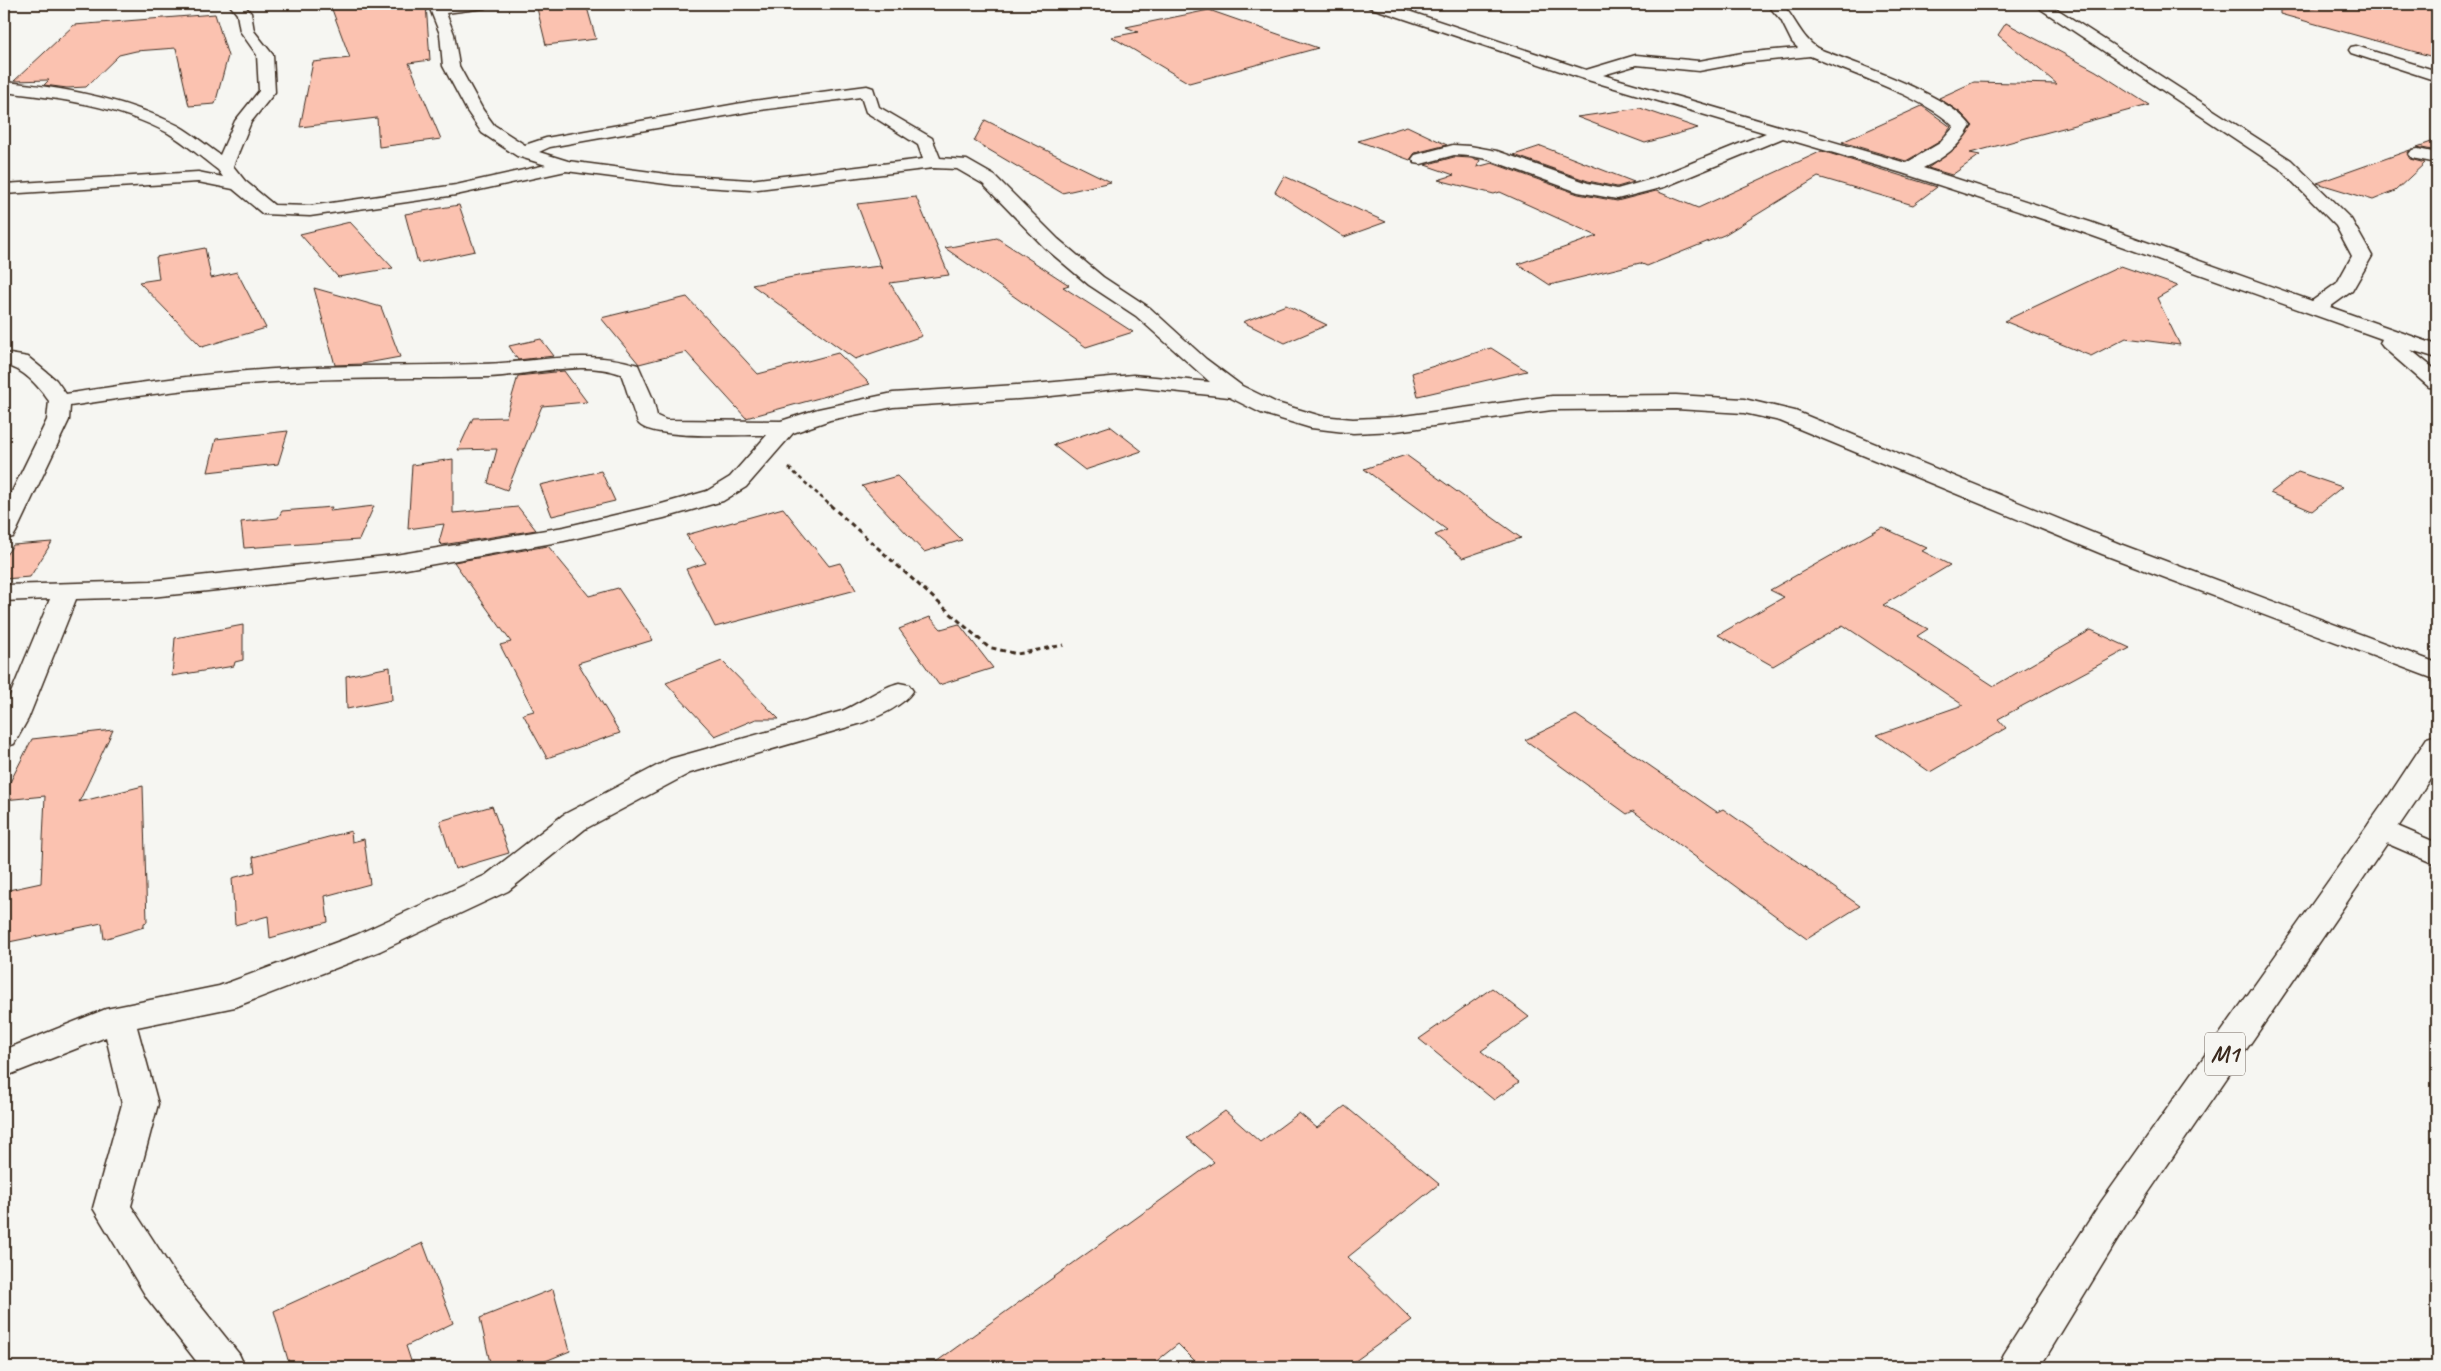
<svg xmlns="http://www.w3.org/2000/svg" width="2441" height="1371" font-family="Caveat,sans-serif">
<style>
.building{fill:#fbc2b0;stroke:#3b2a1e}
.lines{fill:none;stroke-linecap:round;stroke-linejoin:round}
.minor-casing{stroke:#3b2a1e;stroke-width:3}
.primary-casing{stroke:#3b2a1e;stroke-width:3}
.path-far1{stroke:#3b2a1e;stroke-width:2.5;stroke-dasharray:4 3;stroke-linecap:butt}
.path{stroke:#3b2a1e;stroke-width:3;stroke-dasharray:5 4;stroke-linecap:butt}
.minor{fill:#f6f6f2;fill-rule:evenodd}
.primary{fill:#f6f6f2;fill-rule:evenodd}
.labels{text-anchor:middle;dominant-baseline:central;stroke-width:5;stroke-linejoin:round;paint-order:stroke}
.shield{fill:#f6f6f2;stroke:#73675e;stroke-width:1}
.shield-label{font-size:24px;font-weight:bold;fill:#3b2a1e}
</style>
<rect width="100%" height="100%" fill="#f6f6f2"/>
<filter id="ink" filterUnits="userSpaceOnUse"><feTurbulence type="fractalNoise" baseFrequency=".02" numOctaves="2"/><feDisplacementMap in="SourceGraphic" scale="10" xChannelSelector="R" yChannelSelector="G"/><feConvolveMatrix kernelMatrix="1 2 1 2 8 2 1 2 1" color-interpolation-filters="sRGB"/></filter>
<g filter="url(#ink)">
<path class="building" d="M330,4H426L430,60L409,63L441,139L379,147L377,118L300,127L313,62L350,58Z
M536,4H586L596,39L546,45Z
M2367,4H2424L2437,10V58L2280,14V10Z
M1209,10L1318,48L1189,83L1112,37L1138,32L1126,27Z
M215,14L228,56L215,104L189,106L176,48L136,51L119,55L86,87L67,88L44,85L49,80L14,81L74,25Z
M2006,23L2096,71L2149,105L1970,153L1980,155L1952,175L1928,168L1957,147L1973,126L1961,113L1939,98L1974,82L2057,84L1998,35Z
M1922,106L1951,127L1939,142L1906,161L1842,142Z
M1640,108L1698,128L1645,143L1577,117Z
M985,120L1111,182L1062,193L974,141Z
M1407,126L1447,145L1415,153L1410,160L1358,141Z
M2437,140V151L2417,147Z
M1541,146L1634,182L1617,187L1588,181L1514,155Z
M2410,150L2407,154L2410,159L2425,163L2395,191L2373,200L2317,183Z
M1822,151L1937,187L1913,205L1818,177L1724,235L1647,266L1640,263L1550,285L1518,264L1597,236L1500,192L1494,194L1438,180L1454,175L1425,165L1454,157L1470,158L1480,160L1477,167L1492,163L1578,194L1617,201L1656,191L1698,208Z
M1284,176L1386,222L1344,237L1275,192Z
M916,197L949,275L890,283L922,336L855,359L752,285L803,275L880,266L882,269L857,204Z
M459,205L475,251L418,263L405,214Z
M350,222L393,268L338,277L300,234Z
M997,238L1069,285L1063,287L1133,332L1086,347L945,248Z
M205,248L211,278L237,272L266,328L202,347L139,282L159,279L156,257Z
M2121,266L2178,286L2157,298L2180,345L2126,338L2091,356L2004,321Z
M314,288L381,307L400,357L362,364L335,365Z
M687,297L758,374L838,353L870,384L746,418L686,352L639,364L601,318Z
M1286,305L1327,325L1285,343L1243,322Z
M541,339L554,356L518,360L509,346Z
M1491,348L1527,371L1418,396L1412,373Z
M564,371L587,402L542,406L507,490L488,483L497,449L458,450L473,418L506,417L518,376Z
M1110,426L1142,451L1085,470L1053,445Z
M288,431L278,464L208,472L216,439Z
M1406,455L1521,538L1463,558L1435,535L1447,530L1364,469Z
M453,459V513L518,507L536,530L442,545L439,542L444,524L408,529L412,465Z
M601,471L615,501L552,516L540,485Z
M2298,472L2342,487L2312,511L2270,493Z
M897,476L962,540L924,552L862,486Z
M374,506L359,540L244,548L241,522L278,518L282,511L332,507L330,511Z
M783,508L829,566L840,563L856,590L715,627L686,569L706,563L686,535Z
M1882,527L1927,548L1922,551L1950,565L1883,605L1928,629L1917,636L1994,686L2091,630L2130,648L1998,719L2006,728L1930,772L1877,735L1963,705L1843,625L1773,666L1718,635L1784,597L1770,590Z
M52,542L30,577L4,579V558L13,545Z
M548,546L589,596L618,588L653,640L578,663L620,733L547,758L523,714L534,711L500,645L511,642L454,562Z
M930,617L941,629L959,624L993,668L939,685L899,629Z
M243,625V660L235,662L234,666L172,676L175,638Z
M722,661L772,712L779,719H756L715,736L666,683Z
M390,667L392,700L347,709L346,676Z
M1576,715L1717,812L1723,809L1860,906L1807,939L1633,811L1627,814L1525,740Z
M113,730L79,802L143,786L147,922L144,923V927L104,939L102,923L4,943V891L41,883L45,796L4,800V794L32,739Z
M492,806L509,853L455,869L440,821Z
M351,831L352,842L364,839L370,884L325,896L328,922L270,938L268,916L235,925L232,878L255,872L253,857Z
M1492,988L1529,1017L1481,1051L1519,1082L1494,1100L1419,1039Z
M1345,1106L1439,1184L1348,1257L1412,1320L1347,1367H1201L1178,1344L1149,1367H929L1214,1162L1187,1138L1225,1111L1260,1142L1299,1113L1317,1128Z
M423,1243L453,1323L406,1346L413,1367H290L274,1311Z
M553,1289L570,1351L531,1367H491L480,1318Z"/>
<g class="lines">
<defs>
<path id="minor" d="M229,4H243L251,13L254,31L273,55L275,92L251,122L233,166L245,181L274,205L310,206L456,185L546,165L517,156L482,133L467,111L443,66L440,34L428,4H492L485,8L446,13L454,34L459,66L483,110L494,125L525,145L546,138L753,101L867,86L873,88L879,107L932,138L940,158L967,160L995,176L1058,239L1103,277L1150,308L1206,359L1242,386L1277,403L1321,416L1353,419L1396,417L1552,396L1676,395L1744,399L1795,411L2120,544L2437,663V680L2102,554L1780,421L1744,413L1676,409L1552,410L1396,431L1353,433L1311,428L1261,413L1229,397L1133,387L1033,398L893,407L830,420L793,433L746,487L723,501L664,518L564,541L395,571L151,597L76,599L28,719L14,744L4,747V710L50,599L4,601V585L151,581L395,555L564,527L658,505L707,491L730,477L767,435C743,434 654,440 639,424C635,419 625,383 621,374C580,360 532,375 489,377C424,379 358,377 292,381C218,385 144,394 70,406L69,420L16,532L13,537L4,539V508L47,420L49,401C38,386 23,368 4,365V353L28,357L56,380L66,394C140,382 215,372 291,368C354,365 417,366 480,364C533,363 586,348 638,365L653,399L657,416L666,420L781,421L818,409L893,393L1033,384L1133,375L1210,382L1136,316L1089,285L1044,247L983,184L957,169L933,168L750,190L674,185L566,171L456,195L310,216L263,214L233,189L198,182L4,194V184L198,172L223,177L218,170C202,158 185,143 168,133C118,106 59,98 4,92V82C63,87 126,99 179,126C193,134 207,146 220,155L235,121L259,91L257,55L240,31L237,14ZM861,97L866,112L918,145L923,159L750,180L674,175L568,161L539,152L550,147L753,111Z
M1367,4H1387L1586,70L1636,55L1699,61L1742,53L1798,48L1792,42L1781,20L1767,4H1782C1795,18 1801,37 1817,48C1855,64 1949,94 1971,126C1959,147 1944,158 1923,168L2090,222L2312,301L2337,283L2352,256L2336,226L2279,168L2033,4H2049L2291,160L2351,219L2372,256L2352,291L2330,307L2437,345V358L2411,350L2437,371V388L2429,387L2383,347L2380,343L2382,339L2076,230L1902,173L1783,138L1664,187L1617,199L1578,192L1487,159L1470,156L1454,155L1421,164L1415,163L1412,159L1415,155L1453,145L1470,146L1497,151L1588,183L1617,189L1652,179L1766,133L1581,78L1369,7ZM1810,56C1848,72 1927,98 1954,127L1940,143L1906,163L1603,75L1637,65L1699,71L1742,63Z
M2356,46L2437,71V81L2351,53L2349,50L2351,47Z
M2418,149L2437,153V163L2412,158L2409,154L2412,150Z
M899,683L909,685L913,691C902,707 879,716 862,723L690,773L585,829L508,891L380,951L235,1007L137,1027L158,1104L131,1206L175,1274L239,1354L245,1367H201L147,1298L93,1208L122,1104L106,1037L4,1077V1050L106,1009L219,986L356,935L486,875L563,815L670,759L842,711C861,703 881,687 899,683Z
M2381,819L2437,843V865L2370,836L2366,829L2370,822Z"/>
<path id="primary" d="M2437,735V767L2416,801L2127,1224L2040,1367H1998L2004,1354L2101,1202L2390,794L2427,738Z"/>
</defs>
<use href="#minor" class="minor-casing"/>
<use href="#primary" class="primary-casing"/>
<path class="path-far1" d="M789,468L831,506"/>
<path class="path" d="M830,505L988,647L1017,654L1064,645"/>
<use href="#minor" class="minor"/>
<use href="#primary" class="primary"/>
</g>
</g>
<g class="labels">
<rect class="shield" x="2205" y="1032.5" width="40" height="43" rx="4"/>
<g class="shield-label">
<text x="2225" y="1054">M1</text>
</g>
</g>
<rect width="2441" height="1371" fill="none" stroke="#f6f6f2" stroke-width="20"/>
<rect x="10" y="10" width="2421" height="1351" fill="none" stroke="#3b2a1e" stroke-width="2" filter="url(#ink)"/>
</svg>
